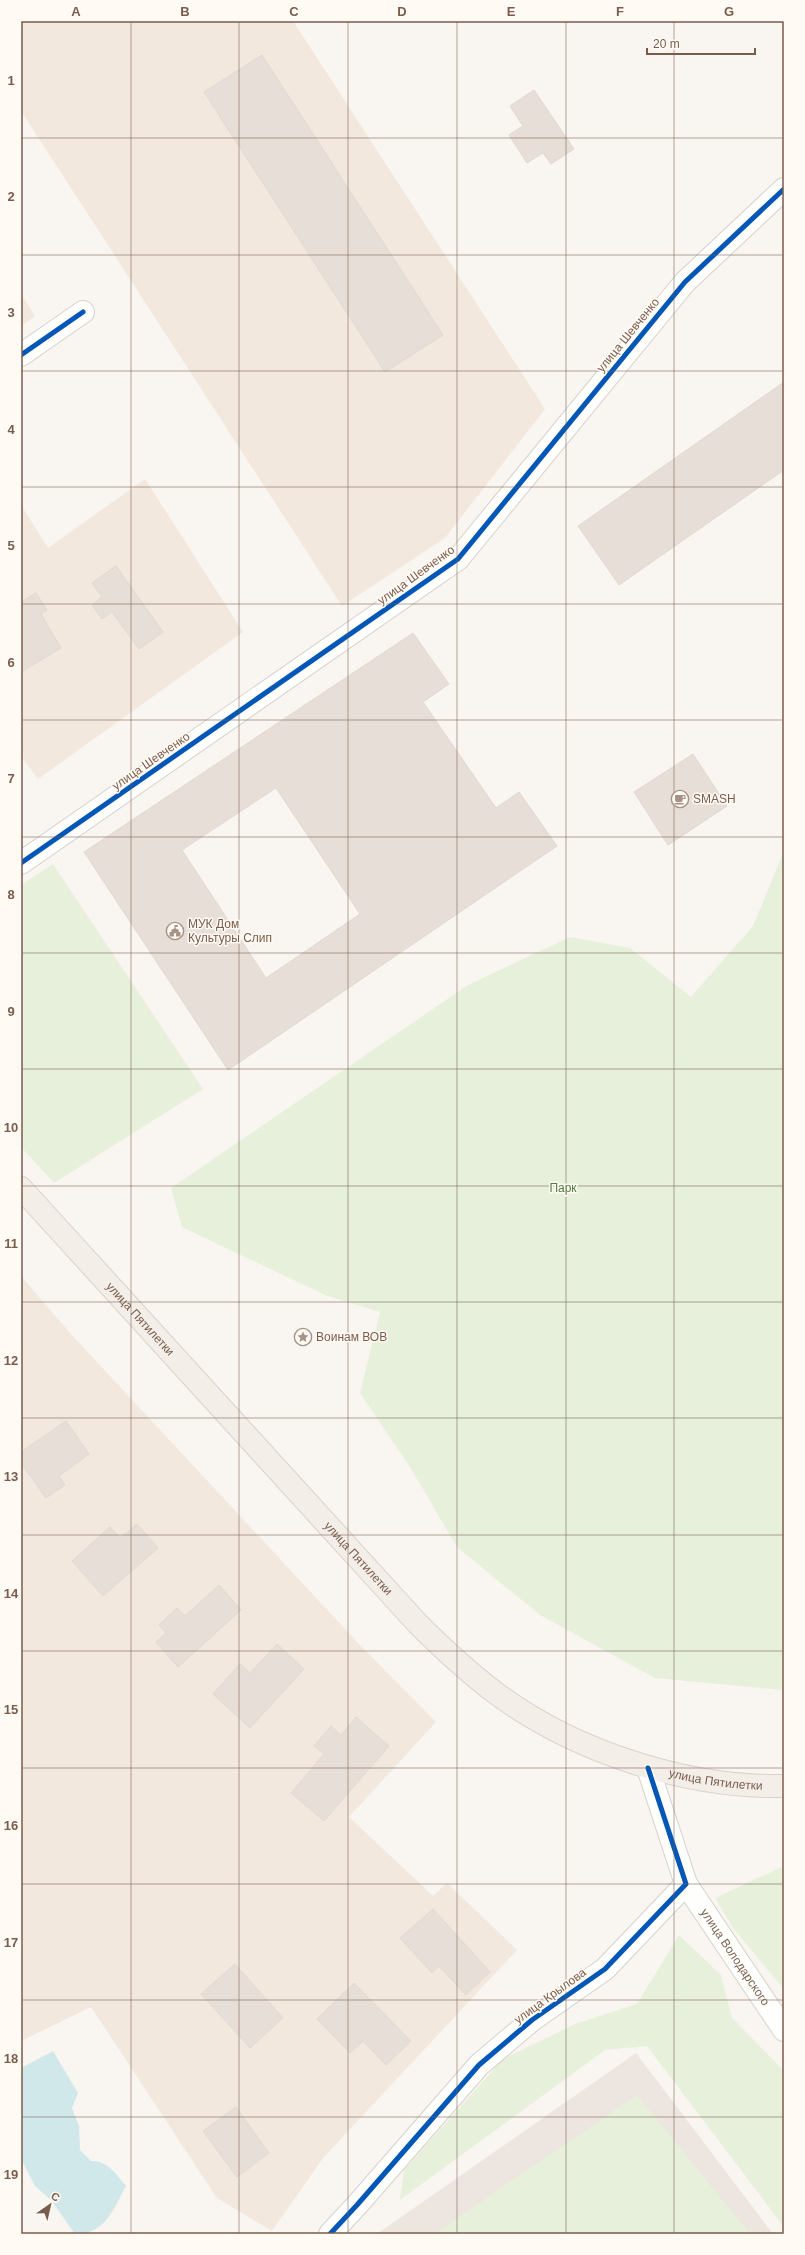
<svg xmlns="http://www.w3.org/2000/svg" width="805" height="2255" font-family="Arial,sans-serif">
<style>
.residential{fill:#f2e8de}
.industrial{fill:#ede5e0}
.green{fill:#e7f0db}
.water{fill:#d0e8ea}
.building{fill:#e6ded7;stroke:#e2d8d2;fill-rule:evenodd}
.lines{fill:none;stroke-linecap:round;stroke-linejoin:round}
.minor-casing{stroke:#d7d1cb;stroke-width:24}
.major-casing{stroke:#dad1cc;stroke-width:24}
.minor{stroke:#fefefd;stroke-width:22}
.major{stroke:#f3eee8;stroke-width:22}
.cycleway-casing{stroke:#fffaf3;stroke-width:8}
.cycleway{stroke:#0057b8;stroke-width:5}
.grid{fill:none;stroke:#7a5c4d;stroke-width:1;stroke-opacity:0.55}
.labels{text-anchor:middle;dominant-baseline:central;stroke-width:3;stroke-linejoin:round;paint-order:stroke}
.street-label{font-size:12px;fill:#7a5c4d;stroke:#fffaf3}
.poi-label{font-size:12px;fill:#7a5c4d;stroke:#fffaf3;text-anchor:start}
.park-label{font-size:12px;fill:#537a41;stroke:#fffaf3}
.neatline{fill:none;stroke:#7a5c4d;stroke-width:1.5}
.grid-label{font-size:13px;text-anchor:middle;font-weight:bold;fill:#7a5c4d}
</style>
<rect width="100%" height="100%" fill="#f9f5f0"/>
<path class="residential" d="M21,21H293L545,409L445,538L342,606L21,111Z
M21,294L35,316L21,326Z
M145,479L243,632L38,779L21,756V505L48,548Z
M21,1276L70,1333L358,1643L436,1722L349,1817L433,1896L447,1883L517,1950L323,2158L272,2231L217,2198L91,2007L21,2041Z"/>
<path class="industrial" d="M636,2053L773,2234H377Z"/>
<path class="green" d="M784,851V1690L655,1678L540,1615L457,1547L410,1467L360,1393L380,1312L325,1295L182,1227L171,1188L468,985L570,937L630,948L691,997L753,926Z
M53,864L203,1089L54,1183L21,1147V885Z
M784,1866V1989L733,1928L715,1898Z
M679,1935L721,1975L732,2018L784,2071V2227L647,2046L605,2050L400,2200L404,2170L503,2059L575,2024L637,2004Z
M637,2095L750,2234H434Z"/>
<path class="water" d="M53,2051L78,2093L72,2108L79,2126L80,2150L91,2161C107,2160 116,2174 126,2186C113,2209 106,2234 75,2234L51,2200L35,2186L21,2159V2068Z"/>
<path class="building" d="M262,55L443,335L385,372L204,92Z
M534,90L574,149L551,164L543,153L527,163L509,135L523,126L510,106Z
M784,382V470L619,585L578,526Z
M116,566L163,632L139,649L112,612L102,619L92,605L102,597L92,583Z
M36,593L47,610L41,614L61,648L21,672V602Z
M413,633L449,684L423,702L496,808L519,792L557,846L228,1070L84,852ZM276,788L360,914L266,978L182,850Z
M693,754L727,806L668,845L634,792Z
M66,1421L89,1454L59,1476L65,1485L46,1498L21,1463V1452Z
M137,1524L158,1548L103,1596L72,1561L110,1527L120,1538Z
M219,1585L241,1610L178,1667L156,1642L166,1633L159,1625L177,1608L185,1616Z
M277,1644L304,1669L250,1728L213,1694L240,1664L250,1673Z
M356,1717L389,1746L324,1821L291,1793L324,1754L314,1746L331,1726L341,1735Z
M433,1909L490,1972L466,1995L439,1966L432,1973L400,1938Z
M235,1964L283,2018L250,2048L201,1994Z
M354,1983L411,2041L386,2065L363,2041L350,2053L317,2019Z
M236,2107L269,2153L237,2177L203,2131Z"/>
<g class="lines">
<defs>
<g id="minor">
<path d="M21,355L83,312"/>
<path d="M21,863L458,559L685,282L784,189"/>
<path id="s1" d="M686,1884L784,2030"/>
<path d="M330,2234L357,2205L479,2065L532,2020L605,1969L686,1884L648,1768"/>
</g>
<g id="major">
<path id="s2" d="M21,1188L418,1624C443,1649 469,1673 497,1694C576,1752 686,1788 784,1786"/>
</g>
</defs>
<use href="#minor" class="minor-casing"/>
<use href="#major" class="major-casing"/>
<use href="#minor" class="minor"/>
<use href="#major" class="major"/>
<defs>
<path id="cycleway" d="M21,355L83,312
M21,863L458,559L685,282L784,189
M330,2234L357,2205L479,2065L532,2020L605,1969L686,1884L648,1768"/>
</defs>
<use href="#cycleway" class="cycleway-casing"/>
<use href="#cycleway" class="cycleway"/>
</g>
<path class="grid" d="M131,21V2234M239,21V2234M348,21V2234M457,21V2234M566,21V2234M674,21V2234M21,138H784M21,255H784M21,371H784M21,487H784M21,604H784M21,720H784M21,837H784M21,953H784M21,1069H784M21,1186H784M21,1302H784M21,1418H784M21,1535H784M21,1651H784M21,1768H784M21,1884H784M21,2000H784M21,2117H784"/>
<defs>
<symbol id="cafe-ring" viewBox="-11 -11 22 22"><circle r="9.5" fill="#fffaf3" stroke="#a69286" stroke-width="1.5"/><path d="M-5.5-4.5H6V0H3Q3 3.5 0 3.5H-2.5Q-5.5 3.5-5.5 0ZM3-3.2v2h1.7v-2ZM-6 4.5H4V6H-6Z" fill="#a69286"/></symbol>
<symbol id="civic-ring" viewBox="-11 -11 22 22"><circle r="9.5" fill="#fffaf3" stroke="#a69286" stroke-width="1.5"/><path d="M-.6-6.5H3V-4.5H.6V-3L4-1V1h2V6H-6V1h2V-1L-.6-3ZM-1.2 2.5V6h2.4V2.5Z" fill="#a69286"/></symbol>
<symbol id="sight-ring" viewBox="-11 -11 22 22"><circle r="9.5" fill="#fffaf3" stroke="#a69286" stroke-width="1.5"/><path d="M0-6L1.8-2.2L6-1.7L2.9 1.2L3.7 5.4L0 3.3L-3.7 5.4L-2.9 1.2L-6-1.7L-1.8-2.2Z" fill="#a69286"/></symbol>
</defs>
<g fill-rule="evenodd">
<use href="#cafe-ring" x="670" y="789" width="20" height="20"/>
<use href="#civic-ring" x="165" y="921" width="20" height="20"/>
<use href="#sight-ring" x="293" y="1327" width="20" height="20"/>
</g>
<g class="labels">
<g class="street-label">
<text transform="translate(628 335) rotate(-51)">улица Шевченко</text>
<text transform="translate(416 575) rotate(-36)">улица Шевченко</text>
<text transform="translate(151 761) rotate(-35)">улица Шевченко</text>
<text stroke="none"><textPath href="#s2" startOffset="177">улица Пятилетки</textPath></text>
<text stroke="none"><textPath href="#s2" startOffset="501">улица Пятилетки</textPath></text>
<text stroke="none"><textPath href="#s2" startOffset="933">улица Пятилетки</textPath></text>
<text stroke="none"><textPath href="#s1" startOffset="88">улица Володарского</textPath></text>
<text transform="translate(550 1996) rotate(-36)">улица Крылова</text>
</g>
<g class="poi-label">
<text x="693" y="799">SMASH</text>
<text x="188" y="924">МУК Дом<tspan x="188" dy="14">Культуры Слип</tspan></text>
<text x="316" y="1337">Воинам ВОВ</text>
</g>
<g class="park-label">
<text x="563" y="1188">Парк</text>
</g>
</g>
<rect width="805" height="2255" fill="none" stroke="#fffaf3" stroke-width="44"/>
<g transform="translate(50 2205) rotate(34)" stroke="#fffaf3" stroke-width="3" paint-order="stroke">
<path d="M0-3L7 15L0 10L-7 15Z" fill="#7a5c4d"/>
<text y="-6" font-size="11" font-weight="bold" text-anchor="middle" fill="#7a5c4d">С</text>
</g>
<path d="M647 48v6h108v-6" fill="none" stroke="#7a5c4d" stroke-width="2"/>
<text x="653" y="48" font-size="12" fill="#7a5c4d" stroke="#fffaf3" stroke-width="3" paint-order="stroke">20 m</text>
<rect x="22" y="22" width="761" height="2211" class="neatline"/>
<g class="grid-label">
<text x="76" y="16">A</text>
<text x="185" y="16">B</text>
<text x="294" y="16">C</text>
<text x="402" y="16">D</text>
<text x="511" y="16">E</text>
<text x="620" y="16">F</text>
<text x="729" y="16">G</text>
<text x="11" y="85">1</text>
<text x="11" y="201">2</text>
<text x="11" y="317">3</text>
<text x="11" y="434">4</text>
<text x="11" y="550">5</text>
<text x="11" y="667">6</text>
<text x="11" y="783">7</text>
<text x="11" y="899">8</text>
<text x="11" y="1016">9</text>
<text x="11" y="1132">10</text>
<text x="11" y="1248">11</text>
<text x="11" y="1365">12</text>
<text x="11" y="1481">13</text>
<text x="11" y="1598">14</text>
<text x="11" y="1714">15</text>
<text x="11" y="1830">16</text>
<text x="11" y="1947">17</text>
<text x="11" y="2063">18</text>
<text x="11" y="2179">19</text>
</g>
</svg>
